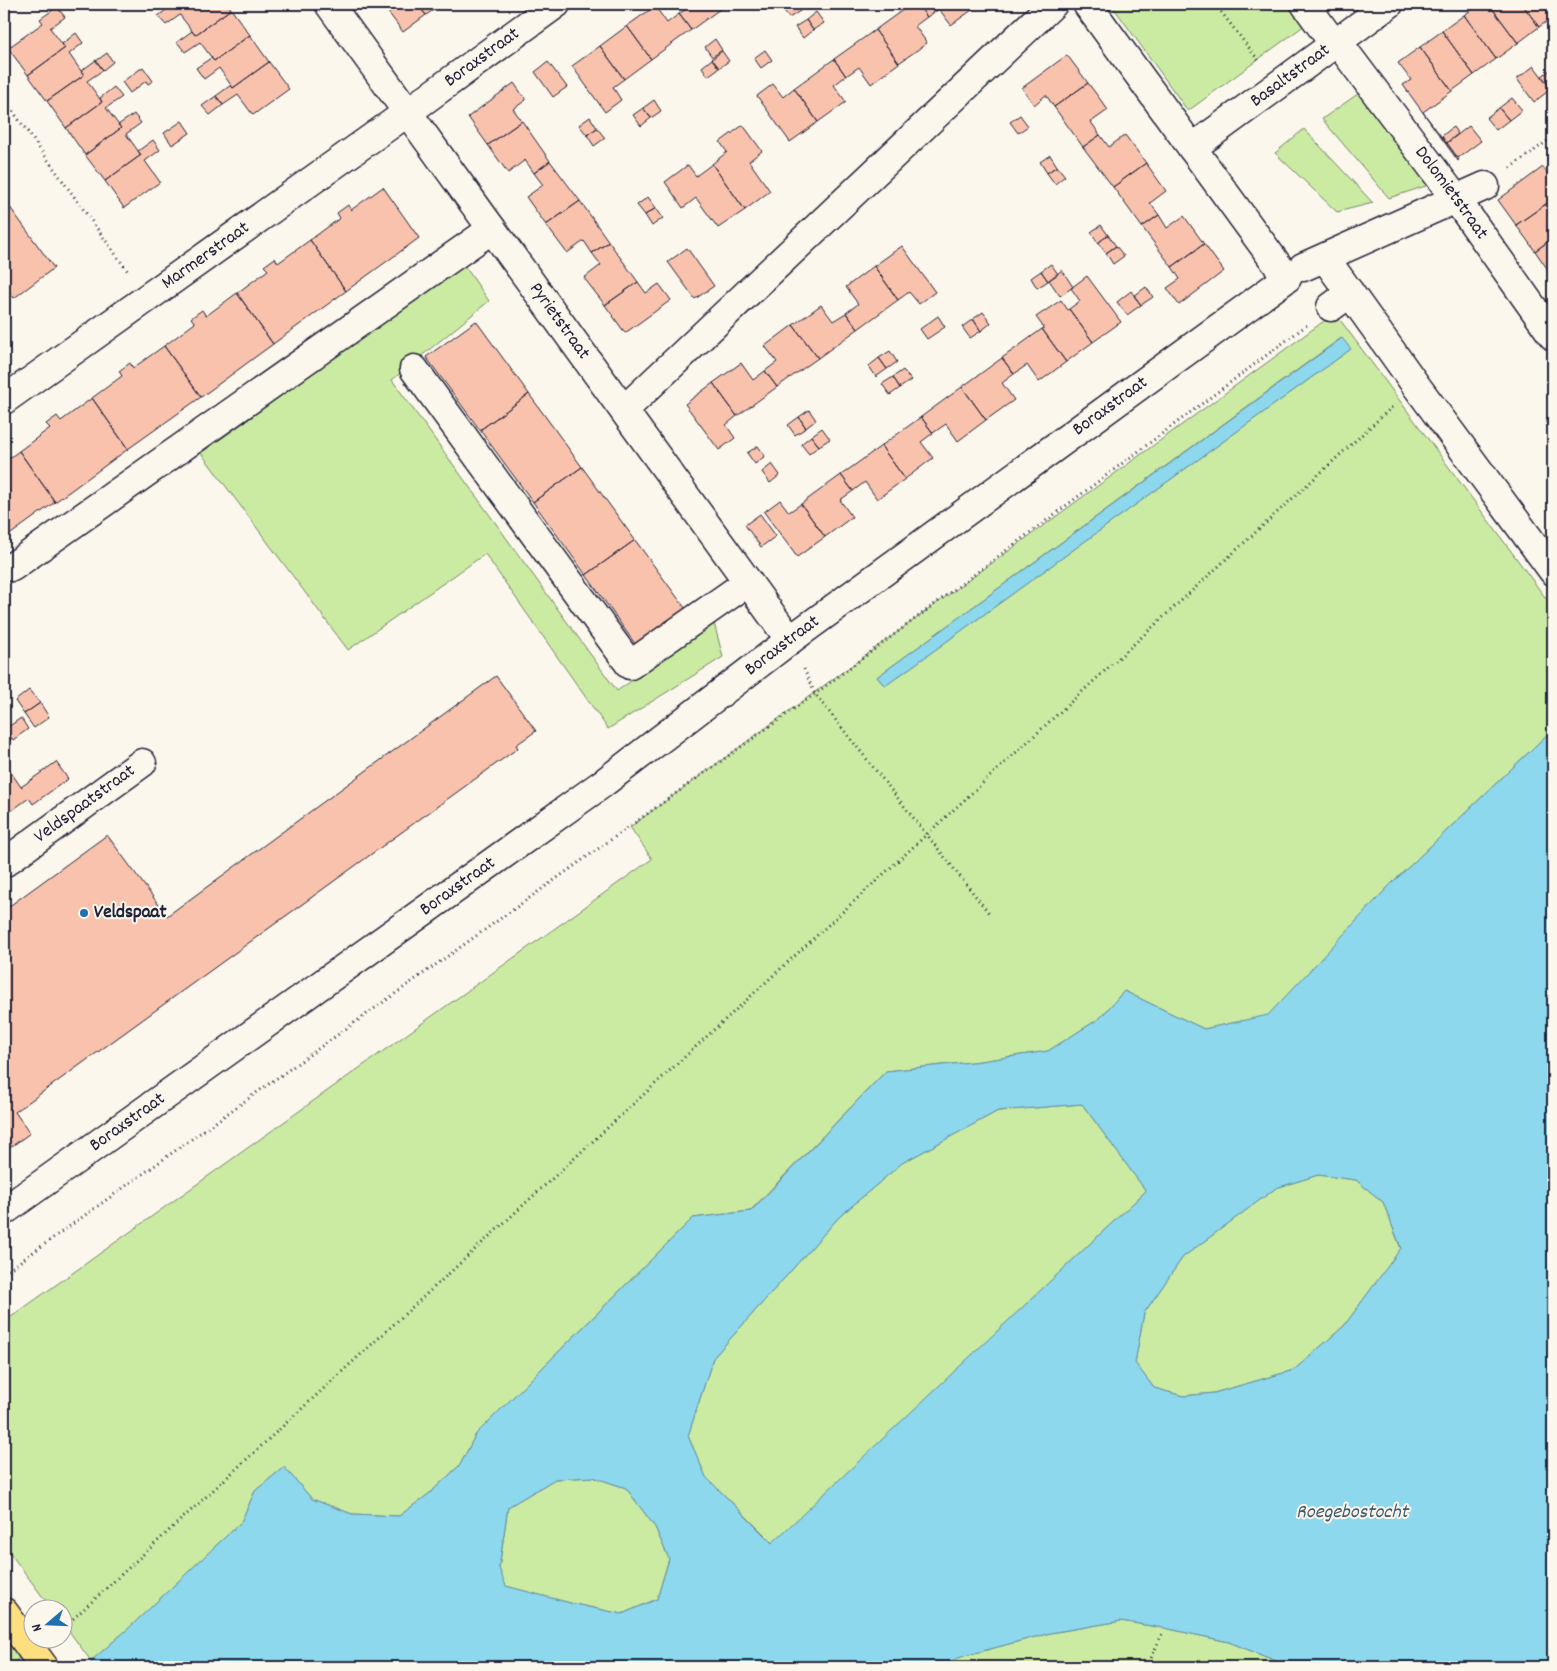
<svg xmlns="http://www.w3.org/2000/svg" width="1557" height="1671" font-family="Dekko,sans-serif">
<style>
.green{fill:#cbeaa2;stroke:#76866e;fill-rule:evenodd}
.water{fill:#8dd8ed;stroke:#628fa6;fill-rule:evenodd}
.building{fill:#f9c2ad;stroke:#22223b}
.lines{fill:none;stroke-linecap:round;stroke-linejoin:round}
.minor-casing{stroke:#22223b;stroke-width:31}
.major-casing{stroke:#22223b;stroke-width:31}
.path{stroke:#22223b;stroke-width:3;stroke-dasharray:1 4;stroke-linecap:butt}
.minor{stroke:#fbf7ec;stroke-width:28}
.major{stroke:#fedf80;stroke-width:28}
.poi-dot{fill:#1f6fb2;stroke:#fbf7ec;stroke-width:2}
.labels{text-anchor:middle;dominant-baseline:central;stroke-width:4;stroke-linejoin:round;paint-order:stroke}
.street-label{font-size:19px;fill:#22223b;stroke:#fbf7ec}
.poi-label{font-size:19px;font-weight:bold;fill:#22223b;stroke:#fbf7ec;text-anchor:start}
.water-label{font-size:20px;font-style:italic;fill:#425970;stroke:#fbf7ec}
</style>
<rect width="100%" height="100%" fill="#fbf7ec"/>
<filter id="ink" filterUnits="userSpaceOnUse"><feTurbulence type="fractalNoise" baseFrequency=".02" numOctaves="2"/><feDisplacementMap in="SourceGraphic" scale="10" xChannelSelector="R" yChannelSelector="G"/><feConvolveMatrix kernelMatrix="1 2 1 2 8 2 1 2 1" color-interpolation-filters="sRGB"/></filter>
<g filter="url(#ink)">
<path class="green" d="M1111,4H1289L1305,25L1188,111Z
M1362,91L1432,184L1389,198L1322,119Z
M1304,129L1373,203L1337,212L1275,153Z
M464,265L489,301L392,380L617,691L714,623L723,657L608,729L485,554L348,650L201,453Z
M1335,313L1553,608V729L1391,884L1268,1016L1204,1029L1124,991L1100,1018L1048,1051L981,1061L886,1071L750,1211L693,1218L476,1434L460,1465L430,1493L399,1516L352,1514L312,1499L284,1467L255,1491L241,1522L130,1627L91,1661L63,1623L62,1608H51L4,1545V1322L652,859L630,827ZM1341,338L1351,349L885,686L877,677Z
M1082,1104L1146,1191L773,1543L706,1477L688,1436L713,1358L839,1217L902,1163L998,1111Z
M1318,1175L1356,1180L1383,1202L1401,1249L1344,1326L1294,1370L1214,1393L1183,1396L1154,1388L1135,1363L1144,1313L1183,1257L1276,1188Z
M593,1477L626,1488L655,1527L669,1559L657,1599L622,1614L574,1604L505,1586L499,1568L508,1507L555,1479Z
M1121,1621L1169,1629L1229,1642L1291,1667H934L964,1656L1050,1633Z
M4,1630L22,1655L10,1667H4Z"/>
<path class="water" d="M1342,338L1351,349L885,686L877,677Z
M1553,729V1667H1291L1229,1642L1169,1629L1121,1621L1050,1633L964,1656L934,1667H92L91,1661L130,1627L241,1522L255,1491L284,1467L312,1499L352,1514L399,1516L430,1493L460,1465L476,1434L693,1218L751,1211L886,1071L981,1061L1048,1051L1100,1018L1124,991L1204,1029L1268,1015L1391,884ZM1082,1104L1146,1191L772,1543L706,1477L688,1436L713,1358L839,1217L902,1163L998,1111ZM1318,1175L1356,1180L1383,1202L1401,1248L1344,1326L1294,1370L1214,1393L1183,1396L1154,1388L1135,1363L1144,1313L1183,1257L1276,1188ZM593,1477L626,1488L655,1527L669,1559L657,1599L622,1614L574,1604L506,1586L499,1568L508,1507L555,1479Z"/>
<path class="building" d="M183,4H228L231,9L195,35L180,15L166,25L158,16L173,5L176,9Z
M382,4H417L426,15L403,32Z
M417,4H442L426,15Z
M690,4H727L691,30L679,14L691,5Z
M773,4H787L778,11Z
M787,4H794L800,11L789,18L781,8Z
M794,4H808L800,11Z
M911,4H917L927,17L915,26L927,43L899,63L875,30Z
M917,4H978L979,5L951,25L939,9L927,17Z
M1480,4H1489L1518,43L1496,59L1464,15Z
M1489,4H1522L1539,27L1518,43Z
M1522,4H1553V17L1539,27Z
M655,6L667,23L679,14L691,30L651,59L627,26Z
M57,7L65,17L50,28L65,48L28,75L8,48L43,23L40,19Z
M231,9L250,35L214,61L200,42L185,52L177,42L192,31L195,35Z
M816,12L824,23L813,30L806,20Z
M1464,15L1496,59L1474,75L1442,31Z
M806,20L813,30L803,38L795,27Z
M627,26L651,59L624,79L600,46Z
M875,30L899,63L871,84L859,67L846,76L834,59Z
M1442,31L1474,75L1452,91L1420,47Z
M76,33L83,43L69,54L84,75L47,101L28,75L65,48L62,44Z
M250,35L269,62L233,88L219,68L204,79L196,68L211,58L214,61Z
M715,39L722,50L712,57L705,47Z
M600,46L624,79L613,87L621,100L605,112L572,66Z
M1420,47L1452,91L1423,112L1459,160L1458,161L1403,85L1411,80L1398,63Z
M765,50L772,60L761,68L754,58Z
M722,51L729,61L719,68L712,59Z
M107,53L113,62L103,70L96,61Z
M1067,55L1088,83L1054,107L1046,95L1034,105L1022,88Z
M712,59L719,68L708,76L702,67Z
M834,59L846,76L834,85L846,102L818,122L794,88Z
M96,60L103,70L87,81L102,102L66,128L47,101L84,75L81,71Z
M269,62L289,89L253,115L238,95L223,105L216,96L231,85L233,88Z
M548,62L567,87L553,97L535,72Z
M1534,66L1551,89L1534,102L1517,79Z
M143,67L153,81L148,84L146,81L130,93L122,82Z
M1553,68V87L1551,89L1542,76Z
M514,83L526,100L513,109L522,121L488,145L468,117Z
M1088,83L1108,110L1091,122L1100,135L1083,147L1054,107Z
M773,84L783,97L794,88L818,122L790,142L757,96Z
M114,87L122,97L106,108L121,128L85,155L66,128L102,102L100,98Z
M216,96L223,105L210,115L202,106Z
M1512,98L1522,110L1509,120L1499,108Z
M654,100L661,111L651,118L643,108Z
M643,108L651,118L641,126L633,115Z
M1499,108L1509,120L1496,130L1486,118Z
M134,114L141,123L126,134L141,155L105,181L85,155L121,128L118,125Z
M1020,115L1028,126L1018,133L1010,122Z
M590,117L597,128L587,135L579,125Z
M182,121L190,133L172,145L164,133Z
M522,121L550,161L534,173L525,160L508,173L488,145Z
M743,125L762,151L749,161L770,191L745,210L712,164L727,152L720,142Z
M1469,126L1481,141L1458,158L1447,143Z
M1453,127L1458,134L1446,143L1442,136Z
M597,128L605,138L594,146L587,135Z
M1100,135L1109,147L1125,135L1146,163L1113,187L1083,147Z
M153,140L160,150L145,161L160,182L124,208L105,181L141,155L138,151Z
M1050,155L1057,166L1047,173L1040,162Z
M550,161L580,201L546,225L526,197L543,185L534,173Z
M1146,163L1166,191L1150,203L1159,215L1142,227L1113,187Z
M712,164L745,210L718,228L696,198L683,208L665,182L688,165L696,176Z
M1057,166L1065,176L1055,184L1047,173Z
M1543,167L1553,181V199L1516,225L1498,200Z
M383,187L419,238L346,291L310,240L340,218L337,213L348,205L351,210Z
M648,197L656,208L645,215L637,205Z
M4,199L54,268L14,298L4,284Z
M1553,199V238L1535,251L1516,225Z
M580,201L609,242L592,253L584,241L567,253L546,225Z
M656,208L663,218L652,226L645,215Z
M1159,215L1167,228L1184,216L1204,244L1172,267L1142,227Z
M1101,225L1108,235L1098,243L1091,232Z
M1108,235L1116,246L1106,253L1098,243Z
M1553,238V277L1535,251Z
M310,240L346,291L273,344L237,293L268,270L264,266L275,258L278,263Z
M609,242L638,282L605,305L584,278L601,265L592,253Z
M1204,244L1224,271L1179,305L1167,288L1180,279L1172,267Z
M902,246L935,292L919,304L909,292L898,300L874,266Z
M1116,246L1124,256L1113,264L1106,253Z
M687,248L714,286L695,299L668,262Z
M1051,264L1058,274L1048,281L1041,271Z
M874,266L898,300L858,329L846,313L858,304L846,287Z
M1062,270L1073,287L1060,296L1049,280Z
M1041,271L1048,281L1037,288L1031,278Z
M1087,276L1121,322L1093,342L1069,309L1080,301L1071,288Z
M638,282L646,293L659,284L671,300L625,333L605,305Z
M1146,287L1153,297L1141,305L1134,296Z
M1131,291L1141,305L1127,315L1117,302Z
M237,293L273,344L201,397L164,346L195,323L191,318L202,310L206,316Z
M1061,300L1068,310L1069,309L1093,342L1066,362L1042,329L1044,328L1036,317Z
M821,305L833,321L846,313L858,329L818,358L793,325Z
M983,312L991,323L981,331L973,319Z
M938,316L945,327L927,339L920,329Z
M973,319L981,331L970,338L962,327Z
M476,321L529,394L480,430L426,357Z
M793,325L818,358L777,387L765,371L777,362L765,346Z
M1042,329L1066,362L1039,382L1027,365L1014,374L1002,358Z
M164,346L201,397L128,449L92,398L122,376L119,371L130,363L133,368Z
M890,351L897,362L887,369L879,358Z
M879,358L887,369L876,377L869,366Z
M1002,358L1014,374L1002,383L1014,400L986,420L962,387Z
M741,363L753,380L765,371L777,387L737,416L713,383Z
M903,370L911,380L900,388L893,377Z
M893,377L900,388L890,395L882,384Z
M713,383L737,416L726,425L735,438L719,450L685,404Z
M962,387L986,420L958,441L946,424L933,433L921,417Z
M529,394L582,467L533,502L480,430Z
M92,398L128,449L55,502L19,451L50,428L46,424L57,416L61,421Z
M809,410L816,420L806,428L799,417Z
M799,417L806,428L795,435L788,425Z
M921,417L933,433L921,442L933,458L905,479L881,446Z
M822,428L830,439L819,446L811,436Z
M811,436L819,446L809,454L801,444Z
M758,446L765,456L755,464L747,453Z
M881,446L905,479L877,499L865,482L853,491L841,475Z
M19,451L55,502L4,539V462Z
M772,464L780,475L770,483L762,472Z
M582,467L635,540L586,575L533,502Z
M841,475L853,491L840,500L852,517L825,537L801,504Z
M780,500L789,512L801,504L825,537L797,557L764,512Z
M760,514L776,536L761,547L745,525Z
M635,540L688,612L638,648L586,575Z
M496,676L536,731L516,745L518,748L15,1112L30,1133L4,1152V910L107,835L167,916Z
M29,690L40,703L24,714L15,701Z
M40,703L49,717L34,728L24,714Z
M21,718L28,729L13,740L5,729Z
M4,729L11,739L4,745Z
M4,762L10,771L4,776Z
M56,762L68,779L33,804L29,798L4,816V776L10,771L21,787Z"/>
<g class="lines">
<defs>
<g id="minor">
<path id="s1" d="M329,4L790,640"/>
<path d="M1305,4L1334,44"/>
<path id="s2" d="M1346,53L1456,199L1553,336"/>
<path id="s3" d="M1192,148L1389,4"/>
<path d="M1325,258L1415,384L1553,571"/>
<path d="M1303,267L1485,186"/>
<path d="M1331,307L1350,293"/>
<path d="M414,369L630,665L748,582"/>
<path id="s4" d="M4,400L408,112L556,4"/>
<path d="M624,410L1053,4"/>
<path d="M12,567L492,229"/>
<path id="s5" d="M4,863L142,763"/>
<path id="s6" d="M4,1211L602,784L790,640L1287,278L1087,4"/>
</g>
<path id="major" d="M4,1612L44,1667"/>
</defs>
<use href="#minor" class="minor-casing"/>
<use href="#major" class="major-casing"/>
<path class="path" d="M1215,4L1259,61
M4,99L129,273
M1510,168L1553,137
M804,669L815,694L989,913
M4,1273L815,694L1307,325
M62,1629L1392,407
M1147,1667L1162,1634"/>
<use href="#minor" class="minor"/>
<use href="#major" class="major"/>
</g>
</g>
<circle class="poi-dot" cx="84" cy="913" r="5"/>
<g class="labels">
<g class="street-label">
<text stroke="none"><textPath href="#s4" startOffset="588">Boraxstraat</textPath></text>
<text stroke="none"><textPath href="#s3" startOffset="122">Basaltstraat</textPath></text>
<text stroke="none"><textPath href="#s2" startOffset="175">Dolomietstraat</textPath></text>
<text stroke="none"><textPath href="#s4" startOffset="248">Marmerstraat</textPath></text>
<text stroke="none"><textPath href="#s1" startOffset="392">Pyrietstraat</textPath></text>
<text stroke="none"><textPath href="#s6" startOffset="1368">Boraxstraat</textPath></text>
<text stroke="none"><textPath href="#s6" startOffset="962">Boraxstraat</textPath></text>
<text stroke="none"><textPath href="#s5" startOffset="100">Veldspaatstraat</textPath></text>
<text stroke="none"><textPath href="#s6" startOffset="558">Boraxstraat</textPath></text>
<text stroke="none"><textPath href="#s6" startOffset="152">Boraxstraat</textPath></text>
</g>
<g class="poi-label">
<text x="94" y="913">Veldspaat</text>
</g>
<g class="water-label">
<text x="1352" y="1513">Roegebostocht</text>
</g>
</g>
<rect width="1557" height="1671" fill="none" stroke="#fbf7ec" stroke-width="20"/>
<rect x="10" y="10" width="1537" height="1651" fill="none" stroke="#22223b" stroke-width="2" filter="url(#ink)"/>
<g transform="translate(48 1624) rotate(251)"><circle r="24" fill="#fbf7ec" stroke="#a4a2a5"/>
<path d="M0-4L9 19L0 12L-9 19Z" fill="#1f6fb2"/>
<text y="-8" font-size="14" font-weight="bold" text-anchor="middle" fill="#22223b">N</text>
</g>
</svg>
